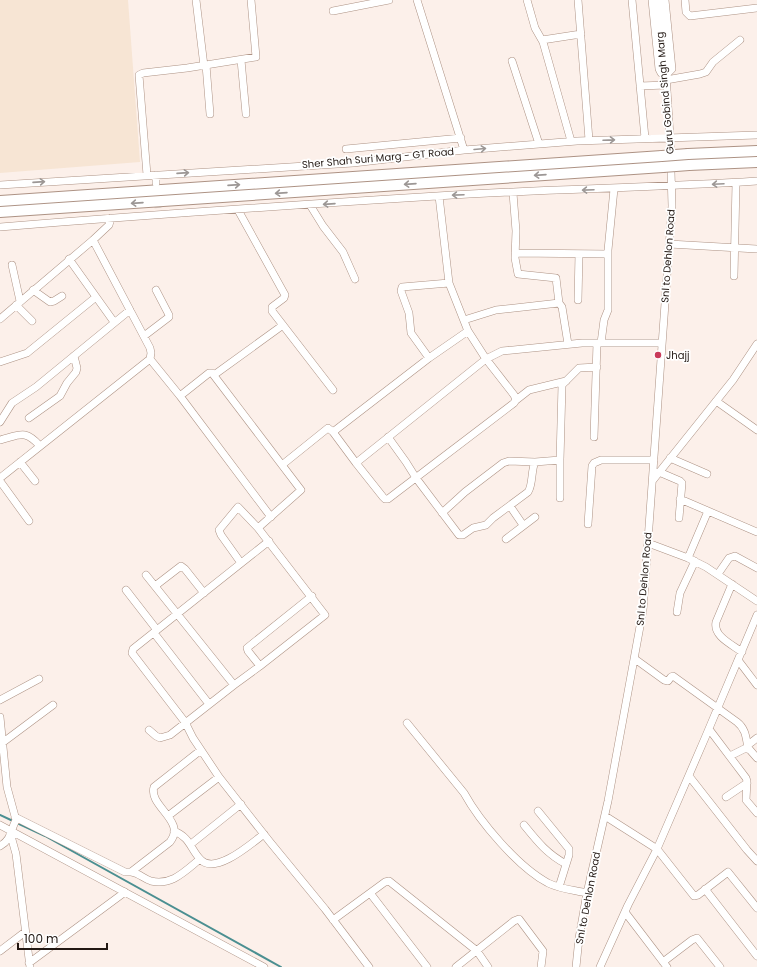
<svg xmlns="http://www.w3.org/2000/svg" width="757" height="967" font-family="Poppins,sans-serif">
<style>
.industrial{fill:#f7e5d4}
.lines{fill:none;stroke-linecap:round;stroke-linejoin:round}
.stream{stroke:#4b8f91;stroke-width:2}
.minor-tunnel{stroke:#dbd0ca;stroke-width:7;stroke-dasharray:7 3.5;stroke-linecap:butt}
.minor-casing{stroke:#ad9284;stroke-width:8}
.highway-casing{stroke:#ad9284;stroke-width:12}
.minor{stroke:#fff;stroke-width:7}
.highway{stroke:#fff;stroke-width:10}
.highway-bridge-casing{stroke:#ad9284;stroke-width:12;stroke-linecap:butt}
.highway-bridge{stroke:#fff;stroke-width:10}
.oneway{stroke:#9c9795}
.poi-dot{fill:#c93a5a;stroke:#fff;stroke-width:1.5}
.labels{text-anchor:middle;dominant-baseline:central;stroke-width:3.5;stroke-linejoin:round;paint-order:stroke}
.street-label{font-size:10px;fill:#221813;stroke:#fff}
.poi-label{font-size:10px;fill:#221813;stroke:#fff;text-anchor:start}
</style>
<rect width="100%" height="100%" fill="#fcf0ea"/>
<path class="industrial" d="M0,0H128L140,162L0,173Z"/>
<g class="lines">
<path class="stream" d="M0,815L13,821
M17,823L45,836L281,967"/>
<path class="minor-tunnel" d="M156,186L158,208"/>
<defs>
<path id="minor" d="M196,0L204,66
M417,0L464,150
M527,0L535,28L543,42L571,141
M578,0L589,140
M632,0L645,138
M652,0L659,69L661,73L666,75L672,69L665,0
M685,0L686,12L690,16L757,8
M333,11L389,0
M542,40L581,34
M241,60L246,114
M512,61L539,144
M206,65L210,114
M666,80L700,74L706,72L713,62L740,40
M640,86L666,85
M346,149L461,138
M147,175L139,75L143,73L187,68L256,57L251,0
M156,175V183
M0,185L353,163L464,150L577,141L757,135
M513,193L516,231L515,258L518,274L556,278L559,303
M310,205L323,226L343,252L355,279
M238,210L285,295L284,298L272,307V311L333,390
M0,227C146,215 291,205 437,196C544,189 650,188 757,181
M669,244L757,249
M515,253L608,254
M69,259L114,322
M12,265L20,301
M734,276L736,183
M449,283L402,287L401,291L409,313L411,333L429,358L468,331
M33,290L50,302L54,301L62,296
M578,300L579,254
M16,305L32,321
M0,319L93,240
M464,320L496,310L559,303L562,307L568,344
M144,336L169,317V315L156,290
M601,343L604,320L608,310V250L614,189
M150,359L180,396L271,517
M0,362L27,353L96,297
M214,375L283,325
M180,396L209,373H212L301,490L258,528
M515,401L529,390L566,381
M716,401L757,430
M29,418L60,396L67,383L76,372L77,368L74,356
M0,422L12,403L36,387L130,310
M333,432L429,358
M388,437L406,462L416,478L459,535H463L473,528L486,525L493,518L528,492C533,485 531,470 535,462L560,460L562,385L579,368L597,367
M594,437L597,343
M0,440C20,435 25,429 40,446
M670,458L707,474
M20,462L35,481
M356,463L383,497L385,499H388L514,403L516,400L514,395L486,359L468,331L449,283L439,196
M282,465L328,428L333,432L356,463L486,359L502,351L582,343H662
M659,472L680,481L682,483L679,518
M0,478L150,359L151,353L150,348L93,240L109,225L111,218
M653,480L733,380L757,344
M0,481L29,521
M560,498V460
M680,499L757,532
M510,506L523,525
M442,513L465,492L503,463L509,461L535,462
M588,524L592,466L594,463L601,460H654
M506,539L535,517
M269,541L133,649L132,653L185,722L193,738L219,777L270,842L325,909L369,967
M648,543L688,558L706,567L757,601
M688,558L708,511
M241,563L221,535L219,530L238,507L258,528L325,615L260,666
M718,574L729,558L735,556L757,568
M146,575L234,685
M732,584L716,622C713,636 731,644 742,652
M155,586L181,566L185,569L204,593
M126,590L157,630
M677,612L680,593L695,561
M154,633L209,704
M635,659L664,680L668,681L671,677L673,676L737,722C746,729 746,738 748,748
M738,660L757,685
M0,700L39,679
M0,717L7,787L16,820C10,831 12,839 0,846
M407,723L464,793C480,822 518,867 548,883C560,889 574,890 587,893
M709,729L746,778L747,781L746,800L757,813
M149,730L156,736L160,738L170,735L234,685L260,666L248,651L247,648L312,596
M2,743L53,705
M748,745L757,738
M730,756L746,748L750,750L757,758
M689,776L747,850L757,861
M726,797L747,783
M538,811L569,849V855L559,887
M168,816L219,777
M605,816L657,849L694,896L698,895L728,872L757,908
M15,817L125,872H131L170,842C187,821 148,806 154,787L201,750
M0,825L264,967
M524,825C537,841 547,854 566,864
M174,831C191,838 190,849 201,860C216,875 252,843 264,834
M11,836L16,854L30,967
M191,844L241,804
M131,872C139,873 144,879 151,881C172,886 185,871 200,859
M705,889L757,956
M370,893L427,967
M625,912L667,967
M333,920L385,882L389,881L477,951L488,967
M0,951L25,932
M663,962L692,940L697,938L720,967
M29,963L125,892
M456,967L514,921L519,919L543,951L541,967
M576,967L579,938L587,893L608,801L643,610L672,206L670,137L666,75L658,0
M600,967L628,905L657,849L705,738L757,615"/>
<path id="highway" d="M688,154L757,151
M689,165L757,162
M0,201L662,156
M0,212L663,167"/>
</defs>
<use href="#minor" class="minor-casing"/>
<use href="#highway" class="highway-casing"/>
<use href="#minor" class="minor"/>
<use href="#highway" class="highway"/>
<defs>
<path id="highway-bridge" d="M662,156L688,154
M663,167L689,165"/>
</defs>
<use href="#highway-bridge" class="highway-bridge-casing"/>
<use href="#highway-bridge" class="highway-bridge"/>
</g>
<defs><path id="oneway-shaft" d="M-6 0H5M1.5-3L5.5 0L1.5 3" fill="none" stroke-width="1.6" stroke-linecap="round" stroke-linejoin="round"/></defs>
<g class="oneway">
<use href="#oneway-shaft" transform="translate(609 140) rotate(-2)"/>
<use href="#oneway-shaft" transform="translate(480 149) rotate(-5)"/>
<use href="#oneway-shaft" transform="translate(183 173) rotate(-4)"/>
<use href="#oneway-shaft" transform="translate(540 175) rotate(176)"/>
<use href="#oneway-shaft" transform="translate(39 182) rotate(-4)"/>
<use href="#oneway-shaft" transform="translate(410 184) rotate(176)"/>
<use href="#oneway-shaft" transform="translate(718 184) rotate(177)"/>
<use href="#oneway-shaft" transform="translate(234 185) rotate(-4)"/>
<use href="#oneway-shaft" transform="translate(588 190) rotate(178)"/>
<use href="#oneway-shaft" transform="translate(281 193) rotate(176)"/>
<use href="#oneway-shaft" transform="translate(458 195) rotate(178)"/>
<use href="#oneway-shaft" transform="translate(137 203) rotate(176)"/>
<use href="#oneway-shaft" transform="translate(329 204) rotate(176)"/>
</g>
<circle class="poi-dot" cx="658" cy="355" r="4"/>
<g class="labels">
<g class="street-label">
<text transform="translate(665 93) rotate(-95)">Guru Gobind Singh Marg</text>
<text transform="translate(378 158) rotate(-5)">Sher Shah Suri Marg - GT Road</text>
<text transform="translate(668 256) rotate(-86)">Snl to Dehlon Road</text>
<text transform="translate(644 579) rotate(-85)">Snl to Dehlon Road</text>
<text transform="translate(588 898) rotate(-79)">Snl to Dehlon Road</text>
</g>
<g class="poi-label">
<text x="666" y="355">Jhajj</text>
</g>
</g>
<path d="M18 943v6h89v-6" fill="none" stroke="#221813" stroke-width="2"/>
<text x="24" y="943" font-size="12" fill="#221813" stroke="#ffffff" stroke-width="3" paint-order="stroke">100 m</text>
</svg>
